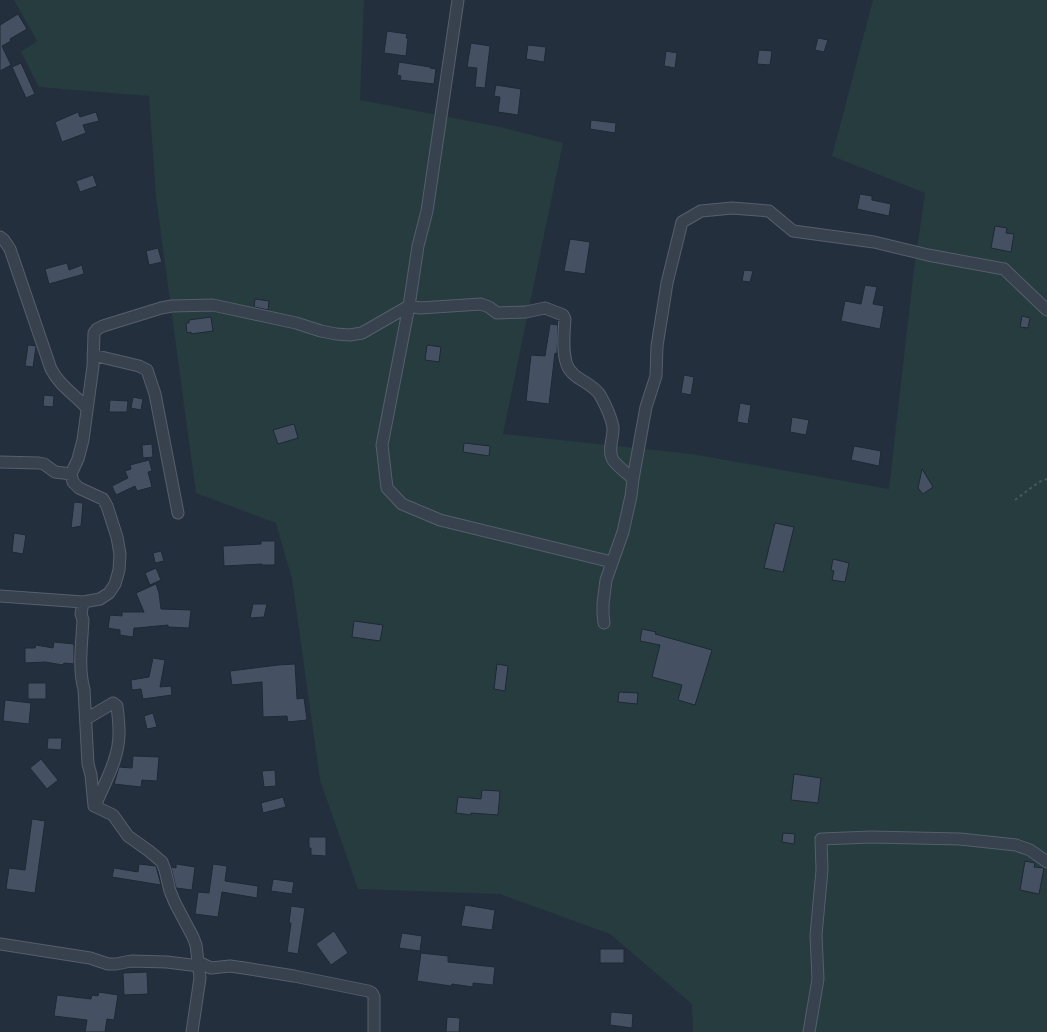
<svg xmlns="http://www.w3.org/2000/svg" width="1047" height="1032" font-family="Commissioner,sans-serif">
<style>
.green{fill:#263c3f}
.building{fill:#455162;stroke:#1f2835}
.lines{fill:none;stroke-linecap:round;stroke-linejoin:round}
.street-casing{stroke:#565f6c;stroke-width:13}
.path{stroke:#44595c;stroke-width:2;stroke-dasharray:3 3;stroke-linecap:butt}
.street{stroke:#38414e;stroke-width:11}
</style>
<rect width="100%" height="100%" fill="#242f3e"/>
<path class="green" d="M14,0H364L360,100L500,127L563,143L503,434L692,454L889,489L913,277L925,193L832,156L873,0H1047V1032H693L692,1004L610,934L500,894L358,889L320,780L292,579L276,523L196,493L156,197L149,96L39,87L21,52L37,41Z"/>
<path class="building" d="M18,14L27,29L10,39L11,41L2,46L11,65L0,71V25Z
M387,31L407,34L406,38H408L406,56L384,53Z
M818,38L828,40L824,52L815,50Z
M471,43L490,46L485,88L475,87L477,68L467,67Z
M528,45L546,47L544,62L526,59Z
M759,50L772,51L770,65L757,64Z
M666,51L677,53L675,68L664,66Z
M399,62L430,67V68L436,69L434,84L400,80L401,76L397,75Z
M21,63L35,94L26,98L12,67Z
M496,85L521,89L518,115L498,112L500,97L494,96Z
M78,112L80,117L96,112L99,121L83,125L86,133L62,142L55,122Z
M591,120L616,123L615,133L590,129Z
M93,175L97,186L80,192L76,181Z
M860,194L872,196V200L891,204L889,216L857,209Z
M995,226L1007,228L1006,233L1014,234L1011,252L991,248Z
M570,239L590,242L585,274L564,271Z
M158,248L162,262L149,265L146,251Z
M67,263L69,270L82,265L84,274L49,284L45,269Z
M744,270L753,271L750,282L742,281Z
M865,285L877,287L873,304L884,306L880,329L841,321L845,301L861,304Z
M255,299L269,301L268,310L254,307Z
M1022,316L1030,318L1028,328L1020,327Z
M211,317L213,331L191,334V332L187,333L186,323H189V320Z
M550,324L558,325L557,354L555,353L549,404L526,401L531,355L545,356Z
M28,345L36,346V347L33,367L25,366Z
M427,345L441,347L439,362L425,360Z
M684,375L694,377L691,395L681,393Z
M44,395L54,396L53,407L43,406Z
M133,397L143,399L141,410L131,408Z
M110,400L128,401L127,412H109Z
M740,403L751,405L748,424L737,422Z
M792,417L809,420L806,435L790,432Z
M294,424L298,438L278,444L273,430Z
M464,443L490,446L489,456L463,452Z
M152,444L153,457L143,458L142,445Z
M854,446L881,451L879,466L851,460Z
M149,460L152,471L148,472L152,487L137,491L135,486L116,495L112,486L128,478L125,471L131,469L130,465Z
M922,469L933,487L923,494L918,488Z
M74,502L83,503L81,526L71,528Z
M775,523L794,527L783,572L764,568Z
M14,533L26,535L23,554L12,552Z
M261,541H275V565H262V564L224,566L223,546L261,544Z
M161,551L164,561L155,563L153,553Z
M833,559L849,563L845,582L832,580L834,571L831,570Z
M156,568L161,580L150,585L145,573Z
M156,584L159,593L161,609L191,610L189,628L168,627V625L137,628H134L133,637L120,635V630L108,628L110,615L122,616V612H144L136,593Z
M253,604H267L264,617L250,618Z
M354,621L383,625L380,641L352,637Z
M642,629L656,632L655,634L712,650L695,705L678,700L682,685L652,677L660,645L640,641Z
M54,642L74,644V664L64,663L63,665L45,662L25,663V648H35L36,645L53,648Z
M153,658L165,660L160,687L171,686L172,695L143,699L141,689L132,690L131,680L149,677Z
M295,664L297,699L304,698L307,720L288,722L287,716L263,717L262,682L232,685L230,671L278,665Z
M497,664L508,666L505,691L494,689Z
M28,683H46V699H28Z
M619,692L638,693L637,704L618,702Z
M5,700L31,703L29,724L3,721Z
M153,713L157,727L147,729L144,716Z
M48,738H62L61,750L47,749Z
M133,756L159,757L157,781L142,780L141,787L114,784L119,767L132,768Z
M41,759L58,780L47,789L30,768Z
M275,770L276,786L264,787L262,771Z
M794,774L821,778L818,803L791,800Z
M482,790L500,791L498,815L471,813V815L456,813L458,797L481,799Z
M283,797L286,807L263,813L261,803Z
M32,819L45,821L35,893L6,889L9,868L25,870Z
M783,833L795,834L794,844L782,842Z
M309,837H326V856L311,855V848H309Z
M1025,861L1035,863L1034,867L1044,868L1039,894L1020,890Z
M139,864L156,866L161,885L112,877L114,868L138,872Z
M176,864L195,867L192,890L176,888L171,867L176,868Z
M213,864L227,866L225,881L258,886L257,898L222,892L218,917L195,914L198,892L209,893Z
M273,879L294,882L292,894L271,891Z
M465,905L495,910L492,930L461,926Z
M291,906L305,908L298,954L287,952L291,923H289Z
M334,931L348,953L331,965L316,944Z
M402,933L422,936L420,951L399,948Z
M600,949H624V963H600Z
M421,953L448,956V962L495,967L493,985L473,983V987L452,984L451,986L417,981Z
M147,972L148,994L124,995L123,973Z
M99,992L118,995L114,1020L107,1019L105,1032H85L87,1020L54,1016L57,995L91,999L92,995L98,996Z
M611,1012L633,1014L632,1028L610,1025Z
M447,1017L460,1018L459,1032H446Z"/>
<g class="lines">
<defs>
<path id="street" d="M458,0L427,211L418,246L409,306L382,445L387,488L402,504L440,520L612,562
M0,237L4,240L10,249L51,369C60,386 74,394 86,407
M93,355L139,366L147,370L155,394L178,513
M0,462L39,463L44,464L55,472L71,474
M0,596L83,602L100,599L109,593L115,584L119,570L120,554L117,537L107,506L103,499L79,488L73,482L71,474L78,459L83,440L93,366L94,333L97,329L103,326L161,308L172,306L213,305L296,323L321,331L336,334L350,335L362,333L409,306L420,308L481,304L489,307L497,313L526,312L545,308L563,315L565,319C564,333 562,352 567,365C573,380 592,382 600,395C605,404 611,416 613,427C614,437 607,450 613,460C618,467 627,473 633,479
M83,602L81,614L83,620C82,641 78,669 84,689L88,764L91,775L94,806
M604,623L603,614V604L606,580L623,532L631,496L633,479L646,407L656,376L657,346L667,283L682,222L701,211L732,208L769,211L793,231L874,242L928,255L1004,269L1047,310
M86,719L113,703L117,706C118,714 119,723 119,731C120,757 105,782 95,806
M94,806L113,815L128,836L149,851L162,862L165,870L170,891L175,903L193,937L196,945L200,978L192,1032
M0,944L90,958L108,964H116L131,961L167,962L199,966
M198,962L211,968L230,966L244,968L294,976L368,991L372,993L374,997V1032
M809,1032L818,979L816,935L822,870L821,839L871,837L960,839L1016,845L1030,850L1047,862"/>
</defs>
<use href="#street" class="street-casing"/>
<path class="path" d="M1015,500L1039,482L1047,479"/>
<use href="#street" class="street"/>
</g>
</svg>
